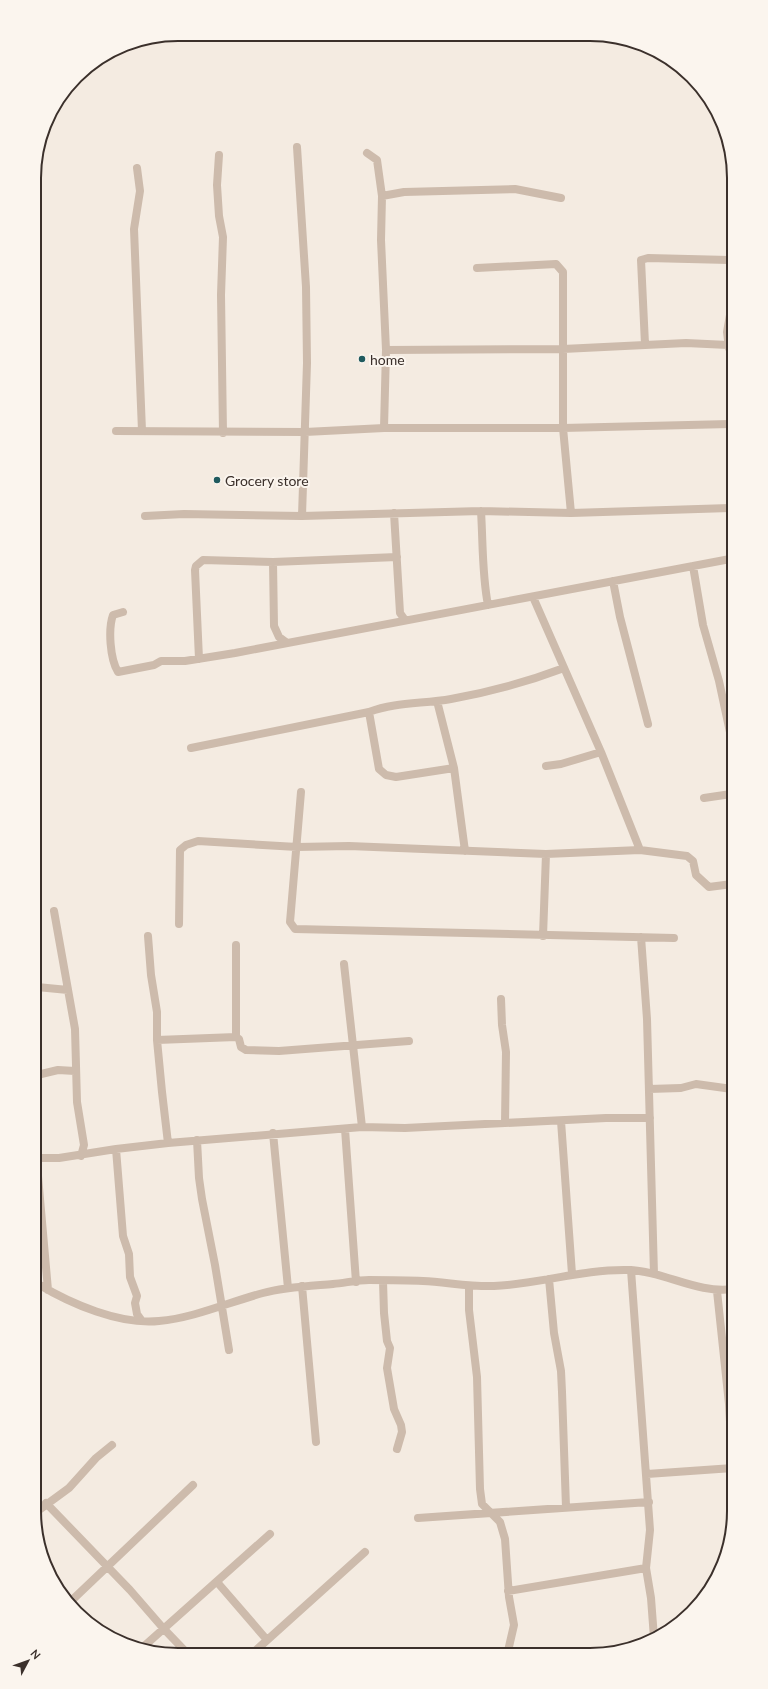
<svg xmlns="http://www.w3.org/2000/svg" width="768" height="1689" font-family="Lato,sans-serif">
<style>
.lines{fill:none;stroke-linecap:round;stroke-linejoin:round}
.street{stroke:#cdbbac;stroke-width:8}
.poi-dot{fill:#1f5a5e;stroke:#fbf5ee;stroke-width:1.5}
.labels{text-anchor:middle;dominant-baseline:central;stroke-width:4;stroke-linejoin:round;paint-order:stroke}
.poi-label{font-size:14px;fill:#3b302b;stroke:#fbf5ee;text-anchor:start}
.rim{fill:none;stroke:#3b302b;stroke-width:2}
</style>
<rect width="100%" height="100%" fill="#f4ebe1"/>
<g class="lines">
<path class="street" d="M297,147L306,287L307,363L302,516
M367,153L377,160L382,196L381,240L386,350L384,428
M219,155L217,185L219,216L223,237L221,295L223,433
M137,168L140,191L134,229L142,431
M382,196L404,192L515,189L561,198
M477,268L556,264L563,272V428L571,513
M645,344L641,260L648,258L729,260
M729,348L727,332L730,315
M386,350L563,349L686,343L728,345
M116,431L305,432L384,428H563L730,424
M481,511C483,543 482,575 488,605
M394,513L400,613L405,620
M145,516L184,514L302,516L481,511L571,513L730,508
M273,562L274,626L279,637L287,643
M693,566L703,625L719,681L731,737
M613,581L620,617L648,724
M533,597L601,752L640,850
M123,612L113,615C108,629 110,659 118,672L154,665L161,661H185L235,653L730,559
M199,659L195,570L196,566L203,560L273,562L397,557
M437,701L454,768L465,851
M369,712L379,769L386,775L396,777L454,768
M191,748L369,712C395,702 423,704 451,699C489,692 527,682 564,668
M546,766L561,764L601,752
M301,792L290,922L295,929L674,938
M704,798L731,794
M54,911L75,1029L77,1102L84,1145L81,1156
M179,924L180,850L186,845L198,841L297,847L349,846L546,854L640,850L687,856L693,861L696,875L709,887L732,884
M148,936L151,975L157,1012V1040L162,1092L168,1143
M543,936L546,854
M641,937L647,1019L654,1274
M236,945V1037
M344,964L362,1127
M732,985V1062
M37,987L68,990
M501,999L502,1025L506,1052L505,1123
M157,1040L236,1037L239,1039L241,1047L246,1050L279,1051L409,1041
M37,1075L58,1070L75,1071
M649,1089L681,1088L696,1084L732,1089
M561,1121L572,1274
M345,1129L356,1282
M273,1133L288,1288
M197,1140L199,1178L202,1199L215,1265L229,1350
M116,1149L123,1236L129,1254L130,1277L137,1296L135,1303L137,1314L142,1321
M38,1158H59L116,1149L168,1143L362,1127L405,1128L606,1118H650
M38,1176L48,1290
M631,1270L650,1530L646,1568L651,1598L654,1638
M549,1279L554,1333L561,1371L562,1392L566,1507
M383,1281L384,1313L387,1341L390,1348L387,1368L394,1409L401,1425L402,1432L397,1449
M38,1284C71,1304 120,1325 159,1321C194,1318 229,1302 263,1293C285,1287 310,1286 333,1284C345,1283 357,1280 369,1280C387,1280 405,1280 423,1281C446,1282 470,1287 494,1286C539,1284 583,1269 628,1270C664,1271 697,1294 733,1289
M302,1286L316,1442
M469,1286V1310L477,1377L480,1489L482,1504L500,1522L505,1539L509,1597L514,1625L508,1651
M717,1291L729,1404L734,1493
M647,1474L733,1468
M46,1503L130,1590L163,1628L186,1652
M39,1510L69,1488L96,1458L112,1445
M418,1518L649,1502
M217,1582L267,1640
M508,1591L646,1568
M69,1603L193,1485
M142,1648L270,1534
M254,1652L365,1552"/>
</g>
<g class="poi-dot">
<circle cx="362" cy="359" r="4"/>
<circle cx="217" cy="480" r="4"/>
</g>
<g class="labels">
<g class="poi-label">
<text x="370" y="359">home</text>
<text x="225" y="480">Grocery store</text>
</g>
</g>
<path d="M0 0H768V1689H0ZM178 41H590A137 137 0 0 1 727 178V1511A137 137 0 0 1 590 1648H178A137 137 0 0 1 41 1511V178A137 137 0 0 1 178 41Z" fill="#fbf5ee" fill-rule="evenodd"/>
<path class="rim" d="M178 41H590A137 137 0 0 1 727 178V1511A137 137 0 0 1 590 1648H178A137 137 0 0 1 41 1511V178A137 137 0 0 1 178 41Z"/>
<g transform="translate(28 1661) rotate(49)" stroke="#fbf5ee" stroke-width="3" paint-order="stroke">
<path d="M0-3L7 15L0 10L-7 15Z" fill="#3b302b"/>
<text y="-6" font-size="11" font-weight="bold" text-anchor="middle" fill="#3b302b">N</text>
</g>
</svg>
